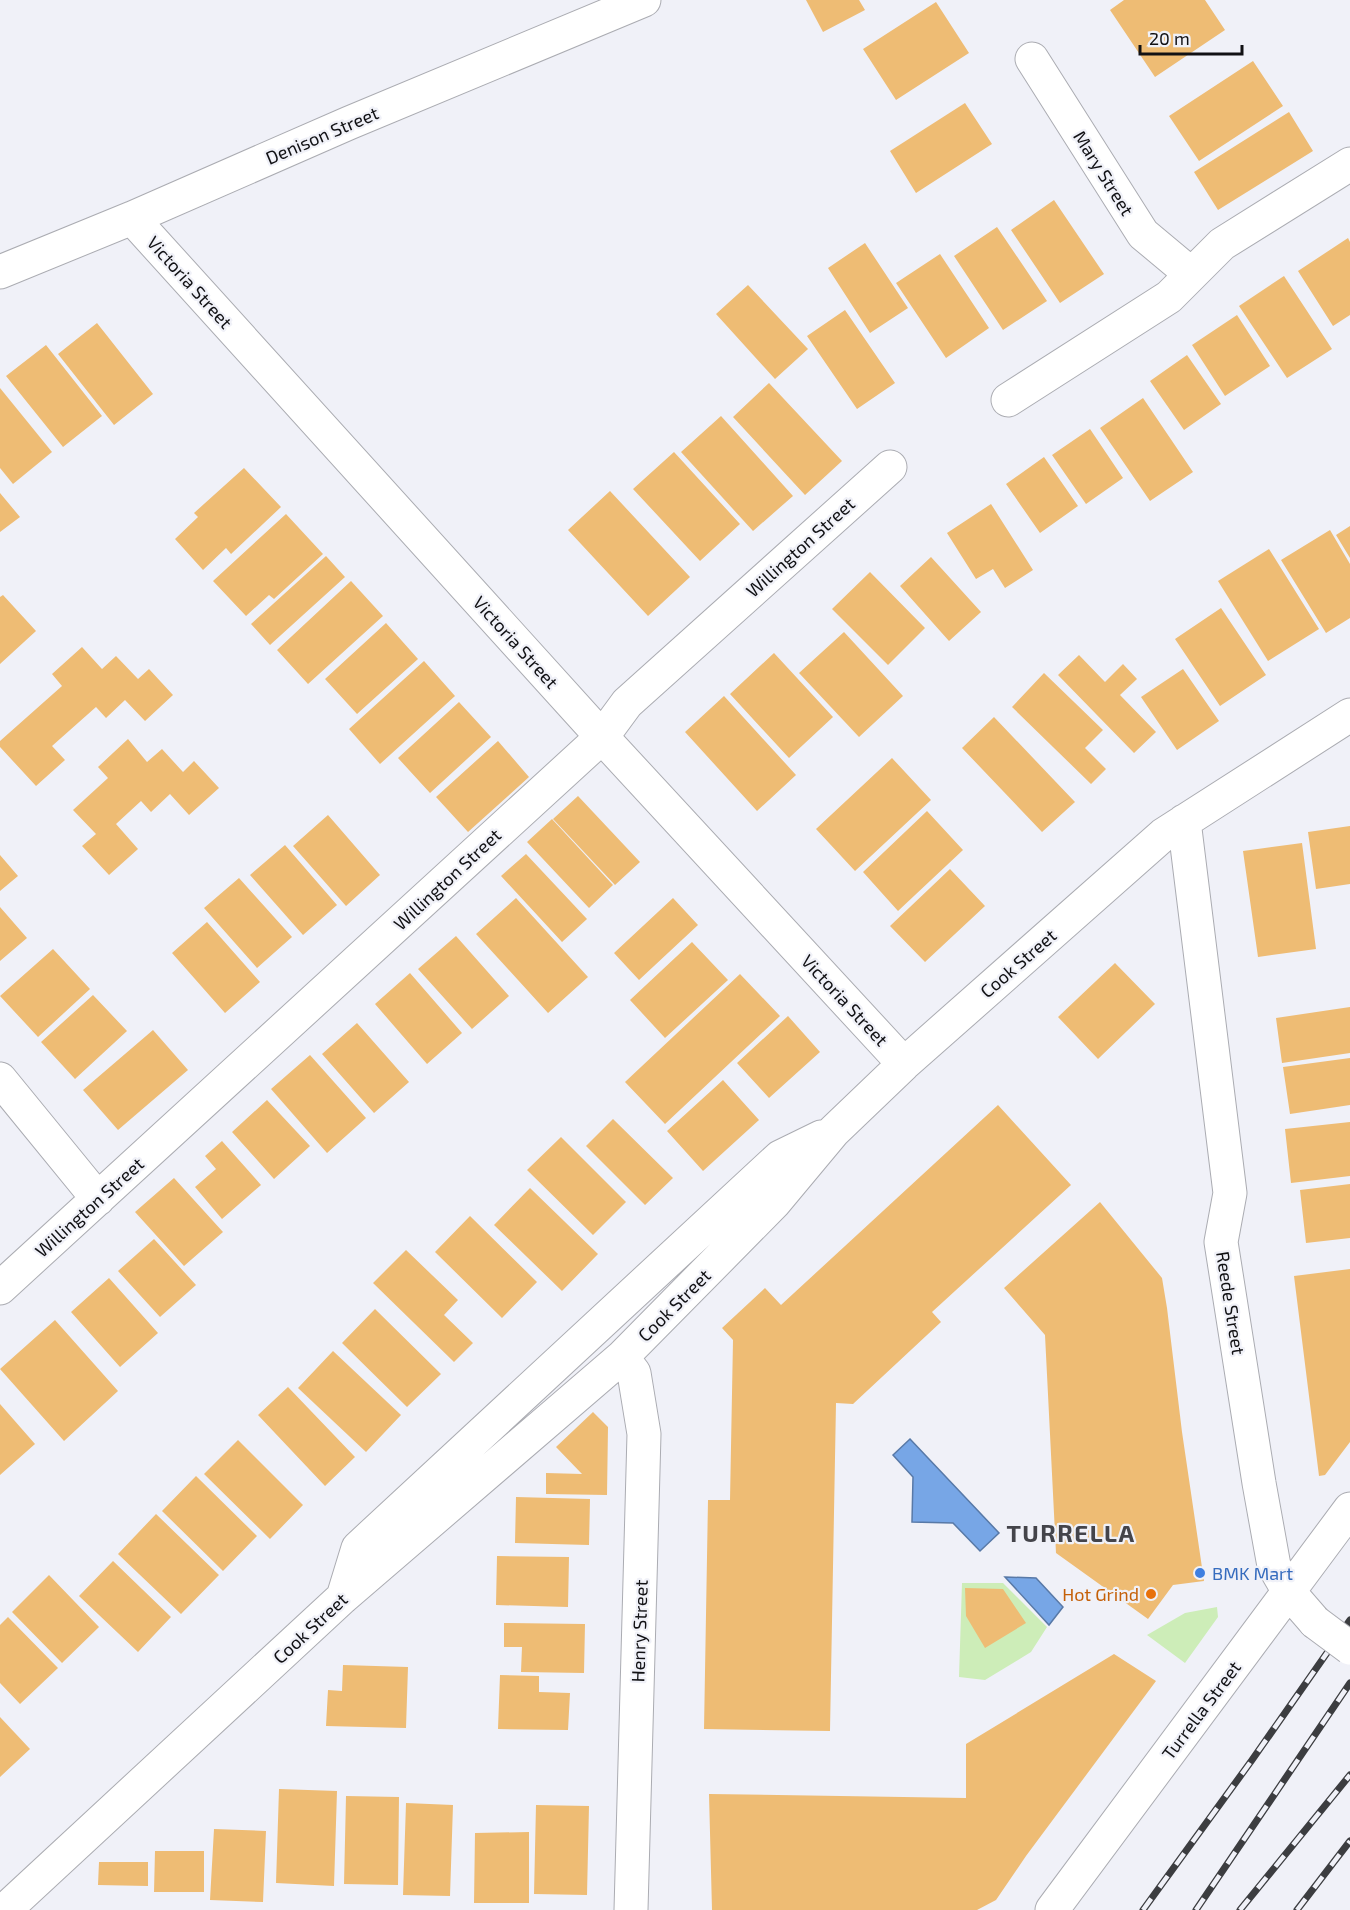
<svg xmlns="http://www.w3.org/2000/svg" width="1350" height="1910" font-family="'Exo 2',sans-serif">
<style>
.green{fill:#cdedb8}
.water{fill:#77a6e6;stroke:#5879a7;stroke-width:1.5}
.building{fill:#eebc74}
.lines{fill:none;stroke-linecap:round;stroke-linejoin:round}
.minor-casing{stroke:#abacb2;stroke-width:35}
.minor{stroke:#fff;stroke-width:33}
.rail-casing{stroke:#3c3d40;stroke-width:7}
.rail{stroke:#f0f1f8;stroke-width:4.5;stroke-dasharray:14;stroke-linecap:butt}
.minor-bridge-casing{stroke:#abacb2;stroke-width:35;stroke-linecap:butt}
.minor-bridge{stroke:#fff;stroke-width:33}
.shop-dot{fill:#3f7fe0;stroke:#f0f1f8;stroke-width:2}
.food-dot{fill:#e8710a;stroke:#f0f1f8;stroke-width:2}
.labels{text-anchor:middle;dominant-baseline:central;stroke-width:4.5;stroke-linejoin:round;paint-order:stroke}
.street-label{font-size:18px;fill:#111114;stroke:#f0f1f8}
.shop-label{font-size:18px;fill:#366cbe;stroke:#f0f1f8;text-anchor:start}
.food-label{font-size:18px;fill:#c56008;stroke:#f0f1f8;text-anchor:end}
.district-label{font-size:24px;font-weight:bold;letter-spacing:1.5px;fill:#44444a;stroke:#f0f1f8}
</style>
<rect width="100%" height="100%" fill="#f0f1f8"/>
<path class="green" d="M962,1583H1003L1047,1627L1031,1652L985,1680L959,1677Z
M1217,1607L1218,1617L1185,1663L1147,1635L1185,1613Z"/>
<path class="water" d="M910,1439L999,1533L980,1551L953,1523L912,1522L913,1477L893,1455Z
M1005,1577L1036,1578L1063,1607L1049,1625Z"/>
<path class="building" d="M806,0H859L865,10L823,32Z
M1124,0H1205L1225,30L1155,77L1110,10Z
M936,2L969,53L896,100L863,49Z
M1253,61L1283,106L1199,161L1169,116Z
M965,103L992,144L916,193L890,151Z
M1289,112L1313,151L1218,210L1194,172Z
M1054,200L1104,274L1060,303L1011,230Z
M997,227L1047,301L1003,330L954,256Z
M1348,238L1350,242V315L1333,326L1298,271Z
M865,243L908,308L870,333L828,268Z
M940,254L989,328L946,358L896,283Z
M1284,276L1332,349L1287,378L1239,306Z
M748,285L808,349L775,379L716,314Z
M845,310L895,383L857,409L807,336Z
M1237,315L1270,366L1225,396L1192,345Z
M97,323L153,394L114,425L58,354Z
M46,345L102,416L63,447L6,376Z
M1187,355L1221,404L1184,430L1150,381Z
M769,383L842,461L805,495L733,417Z
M0,388L52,452L13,484L0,468Z
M1143,398L1193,472L1150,501L1100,428Z
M721,416L793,496L753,531L681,452Z
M1090,429L1123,478L1086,504L1052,455Z
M674,452L740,524L700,561L633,489Z
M1044,457L1078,506L1040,533L1006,484Z
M244,468L281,507L231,554L226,548L203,570L175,539L198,517L194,513Z
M610,491L690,577L648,616L568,530Z
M0,493L20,517L0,532Z
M991,504L1033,570L1005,588L993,569L976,579L947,533Z
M286,514L323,554L274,599L269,595L246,616L213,581Z
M1350,526V558L1336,535Z
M1330,530L1350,564V618L1326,633L1281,560Z
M1269,549L1319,629L1268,661L1218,581Z
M326,556L345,577L270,645L251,624Z
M931,557L981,612L949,641L900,586Z
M870,572L925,628L888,665L832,609Z
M351,581L383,616L308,684L277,650Z
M3,595L36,631L0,664V597Z
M1221,608L1266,675L1220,706L1175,639Z
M386,623L418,659L357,714L325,679Z
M844,632L903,696L859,737L799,673Z
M82,647L102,669L116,656L138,679L149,669L173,695L145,721L125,700L106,718L96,707L52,746L65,760L36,786L0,747V741L62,686L52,674Z
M774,653L833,717L789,758L730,694Z
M1079,655L1105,682L1123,664L1137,679L1120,695L1156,732L1134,753L1058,675Z
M424,661L455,696L380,764L349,729Z
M1183,669L1219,721L1177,750L1141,697Z
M1044,673L1103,730L1085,748L1106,769L1091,784L1012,707Z
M724,696L796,775L757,811L685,732Z
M459,702L491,737L430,793L398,758Z
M994,717L1075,802L1042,832L962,748Z
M128,739L147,762L162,749L183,772L194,761L219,788L189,815L170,794L151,812L141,801L116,824L138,849L109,875L82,846L96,834L73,810L108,778L98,767Z
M498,741L529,777L468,832L436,797Z
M892,758L931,800L855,871L816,829Z
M578,796L640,862L615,885L553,819Z
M927,811L963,850L898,911L863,872Z
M328,815L380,875L346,906L293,846Z
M552,819L613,885L589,908L527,842Z
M1350,826V884L1316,889L1308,832Z
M1302,843L1316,949L1258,957L1243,851Z
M285,845L337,905L303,935L250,875Z
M526,854L587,919L562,942L501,876Z
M0,855L18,876L0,891Z
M950,869L985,906L925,962L890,926Z
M239,878L292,937L257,968L204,908Z
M516,898L588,977L548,1013L476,934Z
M673,898L698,925L639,980L614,953Z
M0,907L27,938L0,961Z
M207,922L260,982L225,1013L172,953Z
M456,936L509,996L472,1029L418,969Z
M692,942L728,980L665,1038L630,1000Z
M53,949L90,989L38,1037L0,996Z
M1115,963L1155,1004L1098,1059L1058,1017Z
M410,973L462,1033L427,1064L375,1004Z
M740,974L780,1016L665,1124L625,1082Z
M93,995L127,1031L75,1079L41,1042Z
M1350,1007V1053L1282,1063L1276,1018Z
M788,1016L820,1052L769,1098L737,1063Z
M357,1023L409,1082L374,1113L322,1054Z
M153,1030L188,1070L118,1130L83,1090Z
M310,1055L366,1118L327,1153L271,1089Z
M1350,1058V1105L1290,1114L1283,1067Z
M723,1080L759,1120L703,1171L667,1131Z
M267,1100L310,1146L274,1179L232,1132Z
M998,1105L1071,1185L932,1312L941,1322L853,1404L836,1403L830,1731L704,1729L708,1500H730L733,1340L722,1328L765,1288L781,1305Z
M613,1119L673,1178L645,1205L586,1146Z
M1350,1122V1176L1291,1183L1285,1129Z
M561,1137L626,1202L593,1235L527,1170Z
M222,1141L261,1185L222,1219L195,1187L216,1169L205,1156Z
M174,1178L223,1232L184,1266L135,1212Z
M1350,1184V1238L1306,1243L1300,1190Z
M530,1188L598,1254L562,1291L494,1225Z
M1100,1202L1162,1278L1167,1308L1182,1432L1204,1581L1173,1585L1148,1619L1056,1553L1045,1335L1004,1288Z
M470,1216L537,1282L502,1318L435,1252Z
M154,1239L196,1285L160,1317L118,1271Z
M406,1250L458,1300L444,1315L473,1343L454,1362L373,1283Z
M1350,1269V1442L1325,1475L1319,1476L1294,1276Z
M109,1278L158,1333L120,1367L71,1312Z
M375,1309L441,1374L407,1407L342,1343Z
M55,1320L118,1391L64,1441L0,1369Z
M333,1351L401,1415L366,1452L298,1388Z
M288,1387L355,1457L325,1486L258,1415Z
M0,1404L35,1444L0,1475Z
M593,1412L608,1427L607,1495L546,1494V1473L582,1474L556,1447Z
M238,1440L303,1505L270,1539L204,1474Z
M196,1476L257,1536L223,1571L162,1511Z
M516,1497L590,1499L589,1545L515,1543Z
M156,1514L219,1575L181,1614L118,1554Z
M497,1556L569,1557L568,1607L496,1605Z
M113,1561L171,1617L138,1652L79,1596Z
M49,1575L99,1627L62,1663L12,1612Z
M965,1588L1003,1589L1026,1623L985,1648L966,1616Z
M8,1617L58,1668L20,1704L0,1683V1625Z
M504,1623L585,1624L584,1673L521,1672L522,1647H504Z
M1114,1654L1156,1681L1026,1856L996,1900L977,1910H712L709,1794L966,1798V1744Z
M343,1665L408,1667L406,1728L326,1726L328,1690L342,1691Z
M500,1675L539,1676V1692L570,1693L568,1730L498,1729Z
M0,1717L30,1749L0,1777Z
M279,1789L337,1791L334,1886L276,1883Z
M346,1796L399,1797L398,1885L344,1884Z
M406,1803L453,1805L450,1896L403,1895Z
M536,1805L589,1806L587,1895L534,1894Z
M214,1829L266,1831L263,1902L210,1900Z
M529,1832V1903H474L475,1833Z
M155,1851H204V1892H154Z
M99,1862H148V1886L98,1885Z"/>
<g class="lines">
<defs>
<path id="minor" d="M1032,59L1143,234L1191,274
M132,218L602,737L904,1064
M0,272L132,218L349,123L644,0
M1008,400L1169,297L1222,244L1350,164
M1184,821L1230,1193L1221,1242L1259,1483L1274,1566L1289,1592L1315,1622
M0,1079L98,1199
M0,1288L602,737L627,703L890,467
M622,1357L634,1373L644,1434L631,1910
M343,1597L358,1548L780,1157L821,1137
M5,1910L343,1597L622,1357L774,1203L834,1131L904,1064L1163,835L1350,715
M1052,1910L1350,1509"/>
</defs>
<use href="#minor" class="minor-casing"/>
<use href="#minor" class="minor"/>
<defs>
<path id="rail" d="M1143,1910L1252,1760L1350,1620
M1196,1910L1350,1683
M1240,1910L1350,1775
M1297,1910L1350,1841"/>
</defs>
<use href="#rail" class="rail-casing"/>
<use href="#rail" class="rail"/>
<defs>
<path id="minor-bridge" d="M1315,1622L1350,1648"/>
</defs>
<use href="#minor-bridge" class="minor-bridge-casing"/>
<use href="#minor-bridge" class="minor-bridge"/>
</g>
<circle class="shop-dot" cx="1200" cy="1573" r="6"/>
<circle class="food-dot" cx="1151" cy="1594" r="6"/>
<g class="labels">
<g class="street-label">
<text transform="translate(322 135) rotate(-23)">Denison Street</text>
<text transform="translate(1104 173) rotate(58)">Mary Street</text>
<text transform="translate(190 282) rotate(48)">Victoria Street</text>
<text transform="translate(800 547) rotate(-42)">Willington Street</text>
<text transform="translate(516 642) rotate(48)">Victoria Street</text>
<text transform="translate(447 879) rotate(-43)">Willington Street</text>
<text transform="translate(1018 963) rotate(-41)">Cook Street</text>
<text transform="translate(845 1000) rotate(47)">Victoria Street</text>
<text transform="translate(89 1207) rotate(-42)">Willington Street</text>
<text transform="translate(1231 1303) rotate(81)">Reede Street</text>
<text transform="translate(674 1305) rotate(-45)">Cook Street</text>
<text transform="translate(310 1628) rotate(-43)">Cook Street</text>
<text transform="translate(639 1631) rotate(-88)">Henry Street</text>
<text transform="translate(1201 1710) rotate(-53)">Turrella Street</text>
</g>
<g class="shop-label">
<text x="1212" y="1573">BMK Mart</text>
</g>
<g class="food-label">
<text x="1139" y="1594">Hot Grind</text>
</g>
<g class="district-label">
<text x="1071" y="1532">TURRELLA</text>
</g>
</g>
<path d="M1140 45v9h102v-9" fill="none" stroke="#111114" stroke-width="3"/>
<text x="1149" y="45" font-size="18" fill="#111114" stroke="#f0f1f8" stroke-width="4.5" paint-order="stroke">20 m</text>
</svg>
